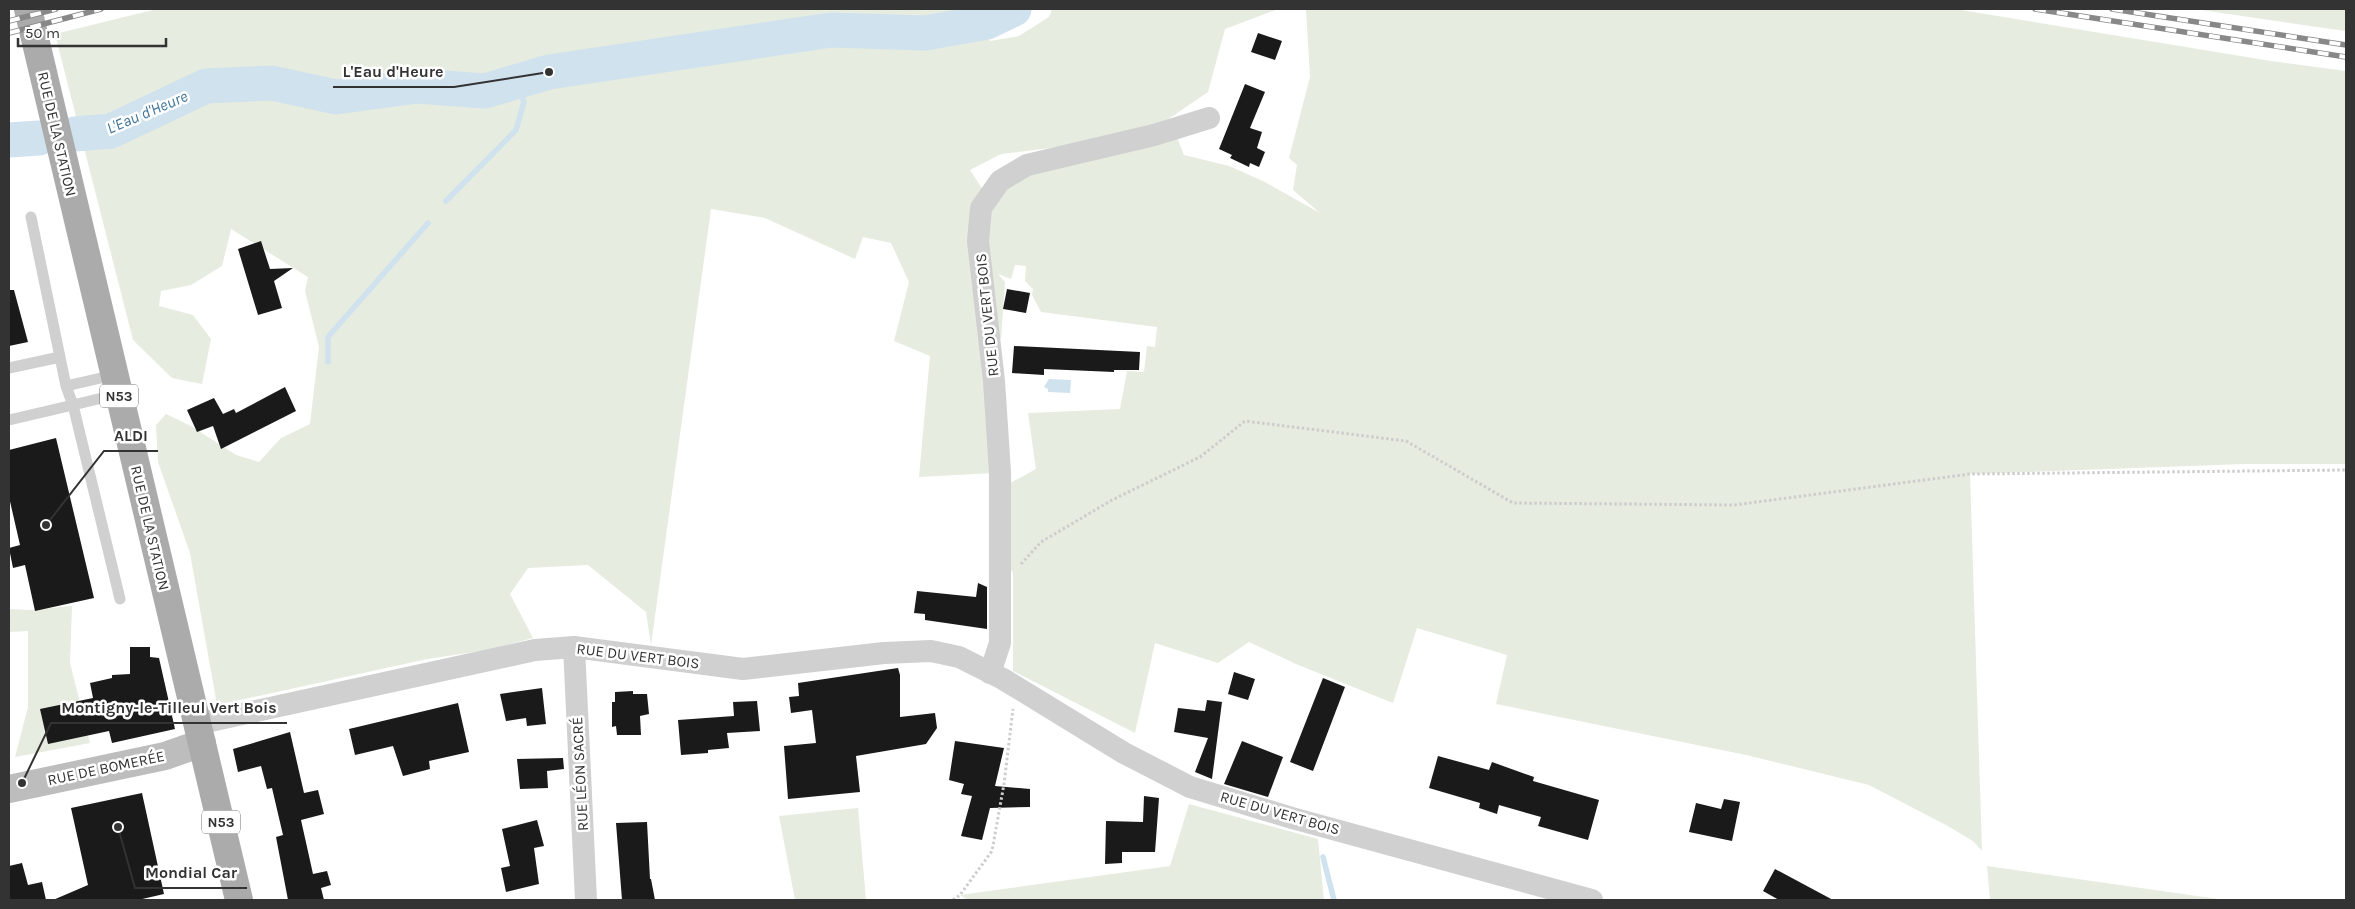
<svg xmlns="http://www.w3.org/2000/svg" width="2355" height="909" font-family="Karla,sans-serif">
<style>
.green{fill:#e6ecdf}
.water{fill:#cfe2ee}
.lines{fill:none;stroke-linecap:round;stroke-linejoin:round}
.stream{stroke:#cfe2ee;stroke-width:5.5}
.river{stroke:#cfe2ee;stroke-width:35}
.building{fill:#1a1a1a}
.path{stroke:#cdcdcd;stroke-width:3;stroke-dasharray:2.5 2.5;stroke-linecap:butt}
.service{stroke:#d0d0d0;stroke-width:11}
.minor{stroke:#d0d0d0;stroke-width:22}
.secondary{stroke:#bdbdbd;stroke-width:28}
.primary{stroke:#ababab;stroke-width:28}
.rail-casing{stroke:#888;stroke-width:5.5}
.rail{stroke:#fff;stroke-width:4;stroke-dasharray:11;stroke-linecap:butt}
.labels{text-anchor:middle;dominant-baseline:central;stroke-width:5;stroke-linejoin:round;paint-order:stroke}
.shield{fill:#fff;stroke:#707070;stroke-width:1}
.shield-label{font-size:14px;font-weight:bold;fill:#333}
.street-label{font-size:15px;fill:#333;stroke:#fff}
.water-label{font-size:16px;font-style:italic;fill:#3f7597;stroke:#fff}
.leader{fill:none;stroke:#333;stroke-width:2}
.callout-dot{fill:#333;stroke:#fff;stroke-width:2}
.callout-label{font-size:16px;text-anchor:middle;font-weight:bold;fill:#333;stroke:#fff;stroke-width:5;stroke-linejoin:round;paint-order:stroke}
</style>
<rect width="100%" height="100%" fill="#fff"/>
<path class="green" d="M157,9H989L985,16L990,41L1019,36L1049,17L1052,9H1278L1225,29L1208,92L1164,122L1067,146L1001,154L970,170L983,190L996,172L1176,135L1184,155L1229,166L1263,181L1320,213L1293,190L1297,165L1289,158L1310,77L1306,9H1955L2271,61L2346,71V464H2245L1970,474L1982,851L1973,841L1946,825L1869,785L1746,755L1496,704L1507,655L1417,628L1393,703L1296,664L1249,642L1218,663L1155,643L1135,733L1013,671V573L1007,563L1003,487L1036,469L1028,413L1120,409L1127,371L1144,372L1147,346L1155,347L1157,327L1041,312L1032,295L1033,289L1025,281L1026,266L1015,265L1011,279L998,274L1005,282L1001,339L993,329V473L919,477L930,356L894,341L909,282L891,243L863,237L855,259L765,218L711,209L651,645L646,612L588,565L528,568L510,594L533,638L488,650L427,659L217,705L190,553L158,462L156,425L166,414L191,426L236,455L259,462L281,438L310,424L319,347L305,291L308,277L231,229L222,266L191,285L161,291L159,306L193,315L211,339L202,384L172,378L133,340L55,34Z
M2195,9H2346V31L2331,29Z
M72,606L70,663L90,743L15,757L28,707V631L9,632V609L30,610Z
M1189,804L1318,839L1324,900H967L960,895L1170,866Z
M858,808L866,900H795L779,816Z
M1987,866L2225,900H1990Z"/>
<path class="water" d="M1049,379L1071,380L1070,393L1048,392V389L1044,387Z"/>
<g class="lines">
<path class="stream" d="M446,201L516,130L524,102L516,82
M328,362V337L428,223
M1323,857L1334,900"/>
<path class="river" d="M75,134L111,131L206,86L272,83L336,97L417,86L485,91L549,72L831,30L925,33L987,22L1014,9
M9,140L39,138"/>
</g>
<path class="building" d="M1258,33L1282,41L1275,60L1251,52Z
M1245,84L1265,92L1250,128L1262,132L1257,148L1265,152L1259,167L1250,163L1249,167L1230,158L1232,155L1219,149Z
M261,241L270,269L293,268L274,281L282,308L258,315L238,249Z
M1007,289L1030,293L1026,313L1003,309Z
M9,290H14L28,342L9,346Z
M1014,346L1140,352L1139,370H1114V372L1044,369V375L1012,373Z
M285,387L296,411L221,449L213,426L197,432L187,410L214,398L223,414L234,409L236,413Z
M56,438L94,598L35,611L25,565L13,568L9,548L20,545L9,497V450Z
M978,583L987,587V629L925,620V614L914,613L917,591L976,597Z
M130,647H150V657L159,658L175,729L112,743L109,731L48,744L40,709L93,698L90,683L112,678V675L130,674Z
M898,668L900,675V717L935,713L937,728L926,744L856,756L860,792L788,799L784,746L816,743L812,710L791,713L789,697L799,696L798,683Z
M1234,672L1255,679L1248,700L1228,694Z
M1323,678L1345,687L1313,771L1290,762Z
M542,688L546,724L527,726L526,718L506,721L500,694Z
M633,691V694H647L649,714L640,716L641,735H617L616,726L612,727V702H615V692Z
M1207,700L1222,702L1212,779L1195,772L1208,738L1174,732L1178,708L1205,711Z
M757,701L760,731L727,733L729,748L708,750V753L681,755L678,720L734,716L733,702Z
M458,703L469,752L429,761L430,769L403,776L393,746L355,755L349,729Z
M290,732L304,793L318,790L324,814L301,820L313,874L327,871L331,885L321,888L324,900H288L276,837L283,835L272,788L267,789L261,766L238,772L233,749Z
M955,741L1004,748L995,786L1030,789V807L990,808L982,840L961,836L972,796L961,794L964,784L949,780Z
M1242,741L1283,757L1268,797L1224,784Z
M1438,756L1489,770L1492,762L1534,777L1533,781L1599,800L1588,840L1538,826L1541,817L1499,805L1497,814L1479,808L1480,803L1429,788Z
M563,758L564,769L547,771L548,788L520,789L517,759Z
M142,793L164,894L138,900H53L88,885L71,808Z
M1144,796L1159,798L1155,852H1122V863L1105,864L1106,821L1143,822Z
M1724,799L1740,802L1732,841L1689,832L1696,803L1721,809Z
M537,820L544,846L534,848L539,884L506,892L501,868L510,866L502,829Z
M647,822L650,879H651L655,900H622L616,823Z
M22,863L28,885L42,882L46,900H9V866Z
M1775,869L1833,900H1779L1763,891Z"/>
<g class="lines">
<path class="path" d="M1021,564L1041,542L1112,500L1200,457L1245,421L1406,441L1513,503L1734,505L1970,474L2346,470
M953,900L960,895L992,851L1004,784L1013,709"/>
<path class="service" d="M31,217L66,386L114,375
M9,368L60,357
M66,386L73,405L119,394
M9,420L73,405L120,599"/>
<path class="minor" d="M574,647L586,900
M990,673L1000,643V472L994,381L978,241L981,208L1000,181L1027,165L1154,135L1209,118
M197,724L535,650L574,647L743,669L884,653L931,651L959,657L1003,679L1124,753L1190,787L1292,818L1592,900"/>
<path class="secondary" d="M9,789L165,756L202,743"/>
<path class="primary" d="M28,9L239,900"/>
<defs>
<path id="rail" d="M2035,9L2346,57
M2112,9L2346,45
M9,21L56,9
M9,33L101,9"/>
</defs>
<use href="#rail" class="rail-casing"/>
<use href="#rail" class="rail"/>
</g>
<g class="labels">
<g class="shield">
<rect x="100" y="384.5" width="38" height="23" rx="4"/>
<rect x="202" y="810.5" width="38" height="23" rx="4"/>
</g>
<g class="shield-label">
<text x="119" y="396">N53</text>
<text x="221" y="822">N53</text>
</g>
<g class="street-label">
<text transform="translate(57 134) rotate(77)">RUE DE LA STATION</text>
<text transform="translate(987 315) rotate(-96)">RUE DU VERT BOIS</text>
<text transform="translate(150 528) rotate(77)">RUE DE LA STATION</text>
<text transform="translate(638 656) rotate(7)">RUE DU VERT BOIS</text>
<text transform="translate(106 768) rotate(-12)">RUE DE BOMERÉE</text>
<text transform="translate(580 774) rotate(-93)">RUE LÉON SACRÉ</text>
<text transform="translate(1280 813) rotate(16)">RUE DU VERT BOIS</text>
</g>
<g class="water-label">
<text transform="translate(147 112) rotate(-23)">L'Eau d'Heure</text>
</g>
</g>
<path class="leader" d="M549 72L454 87H333M46 525L104 451H158M22 783L51 723H287M118 827L135 888H247"/>
<g class="callout-dot">
<circle cx="549" cy="72" r="5"/>
<circle cx="46" cy="525" r="5"/>
<circle cx="22" cy="783" r="5"/>
<circle cx="118" cy="827" r="5"/>
</g>
<g class="callout-label">
<text x="393" y="77">L'Eau d'Heure</text>
<text x="131" y="441">ALDI</text>
<text x="169" y="713">Montigny-le-Tilleul Vert Bois</text>
<text x="191" y="878">Mondial Car</text>
</g>
<rect width="2355" height="909" fill="none" stroke="#333333" stroke-width="20"/>
<path d="M18 38v8h148v-8" fill="none" stroke="#333333" stroke-width="2.5"/>
<text x="25" y="38" font-size="15" fill="#333333" stroke="#ffffff" stroke-width="4" paint-order="stroke">50 m</text>
</svg>
